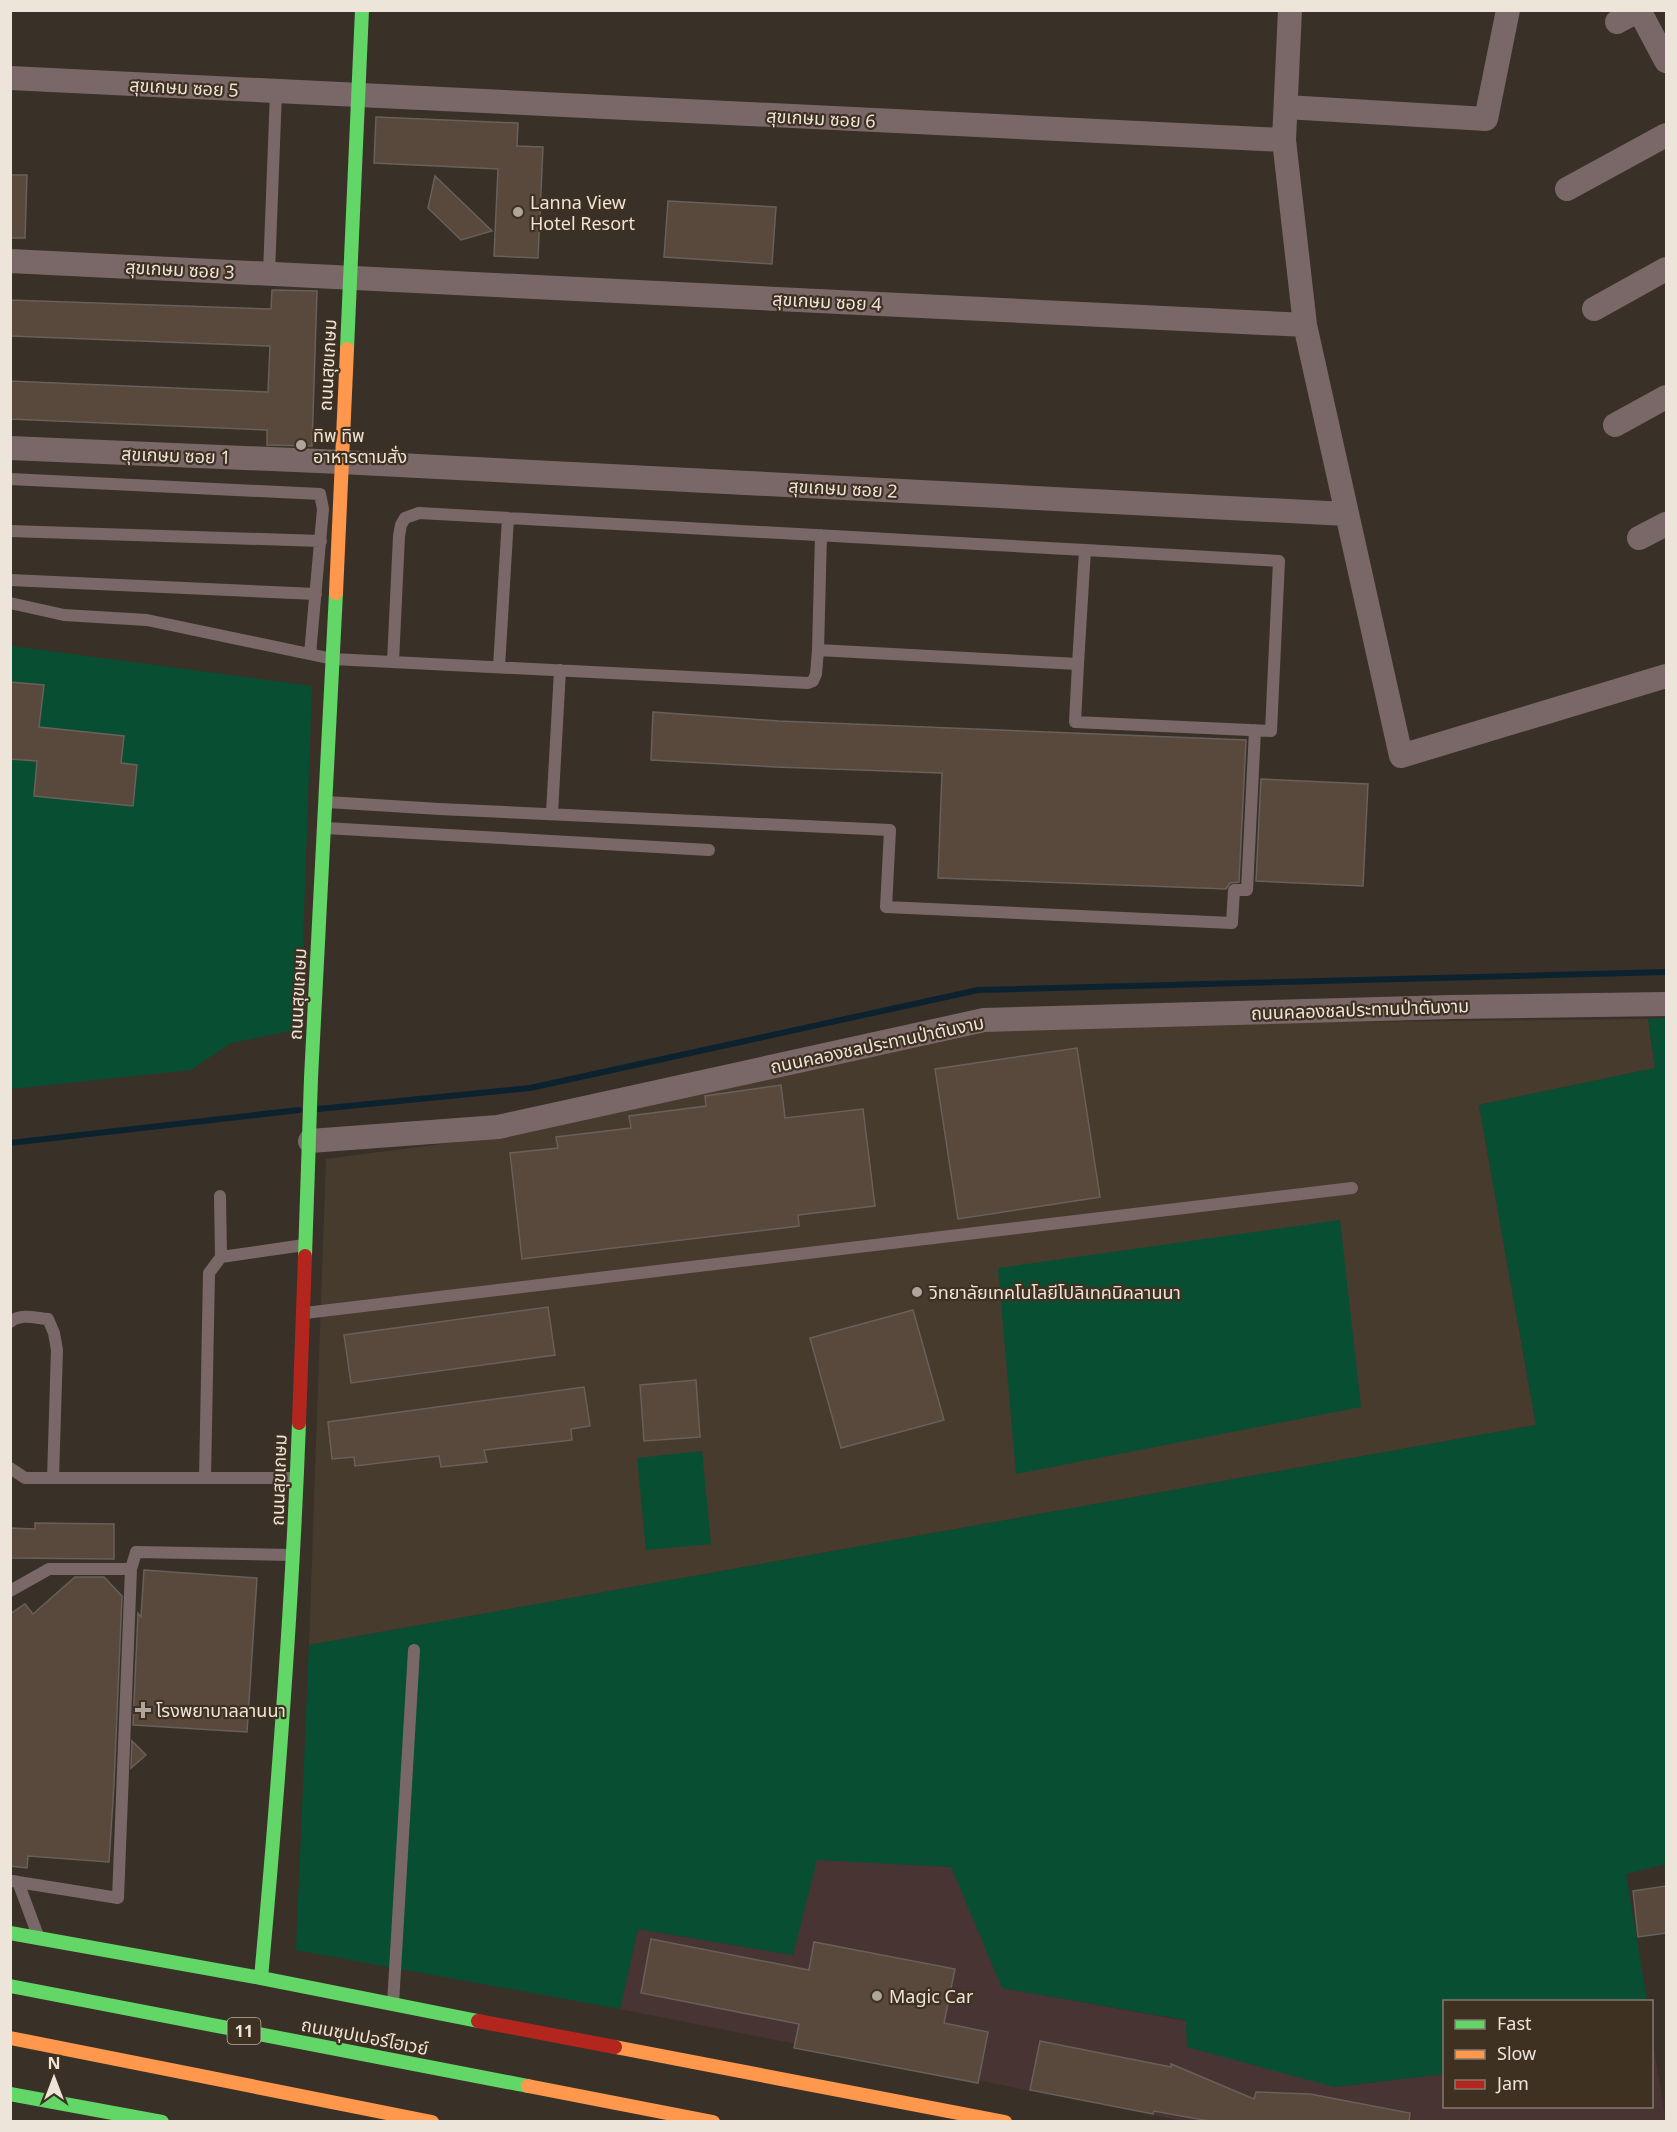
<svg xmlns="http://www.w3.org/2000/svg" width="1677" height="2132" font-family="'Noto Sans','Noto Sans Thai',sans-serif">
<style>
.commercial{fill:#483433}
.education{fill:#473b2e}
.green{fill:#084e33;fill-rule:evenodd}
.lines{fill:none;stroke-linecap:round;stroke-linejoin:round}
.stream{stroke:#0d222f;stroke-width:6}
.building{fill:#59483c;stroke:#68605a;stroke-width:1.5}
.lane{stroke:#7a6868;stroke-width:12}
.street{stroke:#7a6868;stroke-width:24}
.fast{stroke:#63d668;stroke-width:14}
.slow{stroke:#ff974d;stroke-width:14}
.jam{stroke:#b3261e;stroke-width:14}
.poi-dot{fill:#aea59c;stroke:#3f3122;stroke-width:2}
.labels{text-anchor:middle;dominant-baseline:central;stroke-width:4.5;stroke-linejoin:round;paint-order:stroke}
.shield{fill:#3f3122;stroke:#b9aea3;stroke-width:1.5}
.shield-label{font-size:16px;font-weight:bold;fill:#ede4da}
.street-label{font-size:18px;fill:#ede4da;stroke:#3f3122}
.poi-label{font-size:18px;fill:#ede4da;stroke:#3f3122;text-anchor:start}
</style>
<rect width="100%" height="100%" fill="#393128"/>
<path class="commercial" d="M816,1859L952,1867L1003,1988L1186,2021L1334,2087L1444,2074V2106H1652V2049H1654L1666,2121H1182L620,2009L638,1929L793,1955Z"/>
<path class="education" d="M1648,1019L1655,1068L1479,1105L1536,1425L309,1645L326,1159L495,1137L1001,1026Z"/>
<path class="green" d="M11,646L312,686L300,1029L231,1043L191,1070L11,1089L10,759L43,685L11,682ZM41,728L121,763L137,765L133,806L34,796Z
M1666,1018V1864L1626,1874L1647,2001L1444,2002V2074L1334,2087L1187,2047L1186,2020L1002,1988L951,1867L817,1860L793,1955L638,1929L620,2009L296,1950L309,1645L1536,1425L1479,1105L1655,1068L1648,1019Z
M1340,1220L1361,1407L1016,1474L998,1268Z
M702,1451L711,1544L646,1550L637,1458Z"/>
<g class="lines">
<path class="stream" d="M318,1109L530,1088L978,990L1666,972
M10,1143L299,1110"/>
</g>
<path class="building" d="M376,117L518,123L517,146L543,147L538,258L494,256L498,169L374,163Z
M10,175H27L25,238H10Z
M435,176L492,231L461,240L428,208Z
M668,201L776,207L772,264L664,257Z
M272,290L317,291L312,446L267,445V430L10,419V381L268,392L270,346L10,336V300L271,309Z
M10,682L44,685L39,727L124,736L121,763L137,765L133,806L34,796L37,761L10,759Z
M653,712L779,721L1246,740L1239,882L1230,883L1226,889L938,878L942,773L776,767L651,760Z
M1261,779L1368,784L1363,886L1256,881Z
M1077,1048L1100,1197L958,1219L935,1069Z
M781,1085L785,1118L863,1109L875,1206L798,1215L799,1226L522,1259L510,1153L558,1148L556,1137L631,1128L629,1116L706,1106L705,1096Z
M548,1307L555,1355L351,1383L344,1335Z
M913,1310L944,1420L841,1448L810,1338Z
M696,1380L700,1437L644,1441L640,1385Z
M584,1387L590,1426L571,1429L572,1440L484,1450L487,1462L441,1467L439,1456L355,1466L354,1457L332,1459L328,1422Z
M35,1523L114,1524V1559L10,1558V1528L35,1529Z
M144,1570L257,1578L247,1732L133,1725L138,1613L141,1617Z
M75,1577H104L122,1596L114,1784L109,1862L28,1856L27,1868L10,1866V1614L25,1604L33,1614Z
M132,1741L146,1755L131,1768Z
M1666,1886V1933L1638,1937L1633,1891Z
M651,1939L809,1970L814,1942L955,1969L944,2023L988,2032L978,2083L794,2048L799,2024L641,1993Z
M1040,2041L1171,2067V2064L1254,2099L1256,2092L1310,2094L1410,2113L1409,2121H1209L1154,2111L1153,2114L1030,2090Z"/>
<g class="lines">
<path class="lane" d="M269,273L276,92
M10,479L320,494L323,509L310,654
M10,531L321,541
M10,580L316,594
M10,603L64,615L147,620L333,659L808,683L813,681L816,674L818,650L1078,664L1085,550L1279,561L1271,731L1075,722L1078,664
M818,650L821,535
M393,662L399,536L401,525L405,518L419,513L1085,550
M499,667L508,518
M327,802L439,809L890,830L886,907L1232,923L1234,890H1247L1255,730
M552,813L560,670
M325,828L709,850
M220,1196L221,1257
M305,1313L1352,1188
M10,1322C21,1313 35,1318 48,1319L54,1333L57,1350L53,1478
M10,1468L25,1478H295
M205,1478L209,1273L221,1257L304,1245
M10,1591L49,1569H131L136,1552L293,1555
M13,1881L18,1882L37,1933
M18,1882L118,1898L131,1569
M393,2004L414,1650"/>
<path class="street" d="M1290,10L1284,140L1305,325L1401,756L1666,676
M1639,10L1666,61
M1617,22L1639,10
M10,78L1284,140
M1286,107L1486,119L1508,10
M1567,189L1666,135
M10,261L1305,325
M1594,309L1666,269
M1615,425L1666,397
M10,448L341,462L1346,514
M1639,538L1666,524
M310,1141L498,1127L984,1020L1451,1007L1666,1004"/>
<path class="fast" d="M347,349L362,10
M305,1256L311,1078L336,593
M10,1933L261,1978L478,2021
M261,1978C278,1793 292,1609 299,1423
M10,1986L528,2086
M10,2094L162,2122"/>
<path class="slow" d="M336,593L347,349
M10,2038L432,2122
M615,2047L1005,2122
M528,2086L713,2122"/>
<path class="jam" d="M299,1423L305,1256
M478,2021L615,2047"/>
</g>
<g class="poi-dot">
<circle cx="518" cy="212" r="6"/>
<circle cx="301" cy="445" r="6"/>
<circle cx="917" cy="1292" r="6"/>
<path d="M140 1701h6v6h6v6h-6v6h-6v-6h-6v-6h6z"/>
<circle cx="877" cy="1996" r="6"/>
</g>
<g class="labels">
<rect class="shield" x="227.5" y="2018" width="33" height="26" rx="4.5"/>
<g class="shield-label">
<text x="244" y="2031">11</text>
</g>
<g class="street-label">
<text transform="translate(184 87) rotate(3)">สุขเกษม ซอย 5</text>
<text transform="translate(821 118) rotate(3)">สุขเกษม ซอย 6</text>
<text transform="translate(180 269) rotate(3)">สุขเกษม ซอย 3</text>
<text transform="translate(827 301) rotate(3)">สุขเกษม ซอย 4</text>
<text transform="translate(327 365) rotate(-87)">ถนนสุขเกษม</text>
<text transform="translate(176 455) rotate(2)">สุขเกษม ซอย 1</text>
<text transform="translate(843 488) rotate(3)">สุขเกษม ซอย 2</text>
<text transform="translate(297 994) rotate(-87)">ถนนสุขเกษม</text>
<text transform="translate(1360 1009) rotate(-2)">ถนนคลองชลประทานป่าตันงาม</text>
<text transform="translate(877 1044) rotate(-12)">ถนนคลองชลประทานป่าตันงาม</text>
<text transform="translate(278 1480) rotate(-88)">ถนนสุขเกษม</text>
<text transform="translate(365 2036) rotate(11)">ถนนซุปเปอร์ไฮเวย์</text>
</g>
<g class="poi-label">
<text x="530" y="202">Lanna View<tspan x="530" dy="21">Hotel Resort</tspan></text>
<text x="313" y="435">ทิพ ทิพ<tspan x="313" dy="21">อาหารตามสั่ง</tspan></text>
<text x="929" y="1292">วิทยาลัยเทคโนโลยีโปลิเทคนิคลานนา</text>
<text x="156" y="1710">โรงพยาบาลลานนา</text>
<text x="889" y="1996">Magic Car</text>
</g>
</g>
<rect width="1677" height="2132" fill="none" stroke="#ede4da" stroke-width="24"/>
<rect x="1443" y="2000" width="210" height="108" fill="#3f3122" stroke="#85796c" stroke-width="1.5"/>
<rect x="1455" y="2020" width="30" height="9" fill="#63d668" stroke="#85796c" stroke-width="1.5"/>
<text x="1497" y="2030" font-size="18" fill="#ede4da">Fast</text>
<rect x="1455" y="2050" width="30" height="9" fill="#ff974d" stroke="#85796c" stroke-width="1.5"/>
<text x="1497" y="2060" font-size="18" fill="#ede4da">Slow</text>
<rect x="1455" y="2080" width="30" height="9" fill="#b3261e" stroke="#85796c" stroke-width="1.5"/>
<text x="1497" y="2090" font-size="18" fill="#ede4da">Jam</text>
<g transform="translate(54 2078)" stroke="#3f3122" stroke-width="4.5" paint-order="stroke">
<path d="M0-4.5L10 22L0 15L-10 22Z" fill="#ede4da"/>
<text y="-9" font-size="16" font-weight="bold" text-anchor="middle" fill="#ede4da">N</text>
</g>
</svg>
